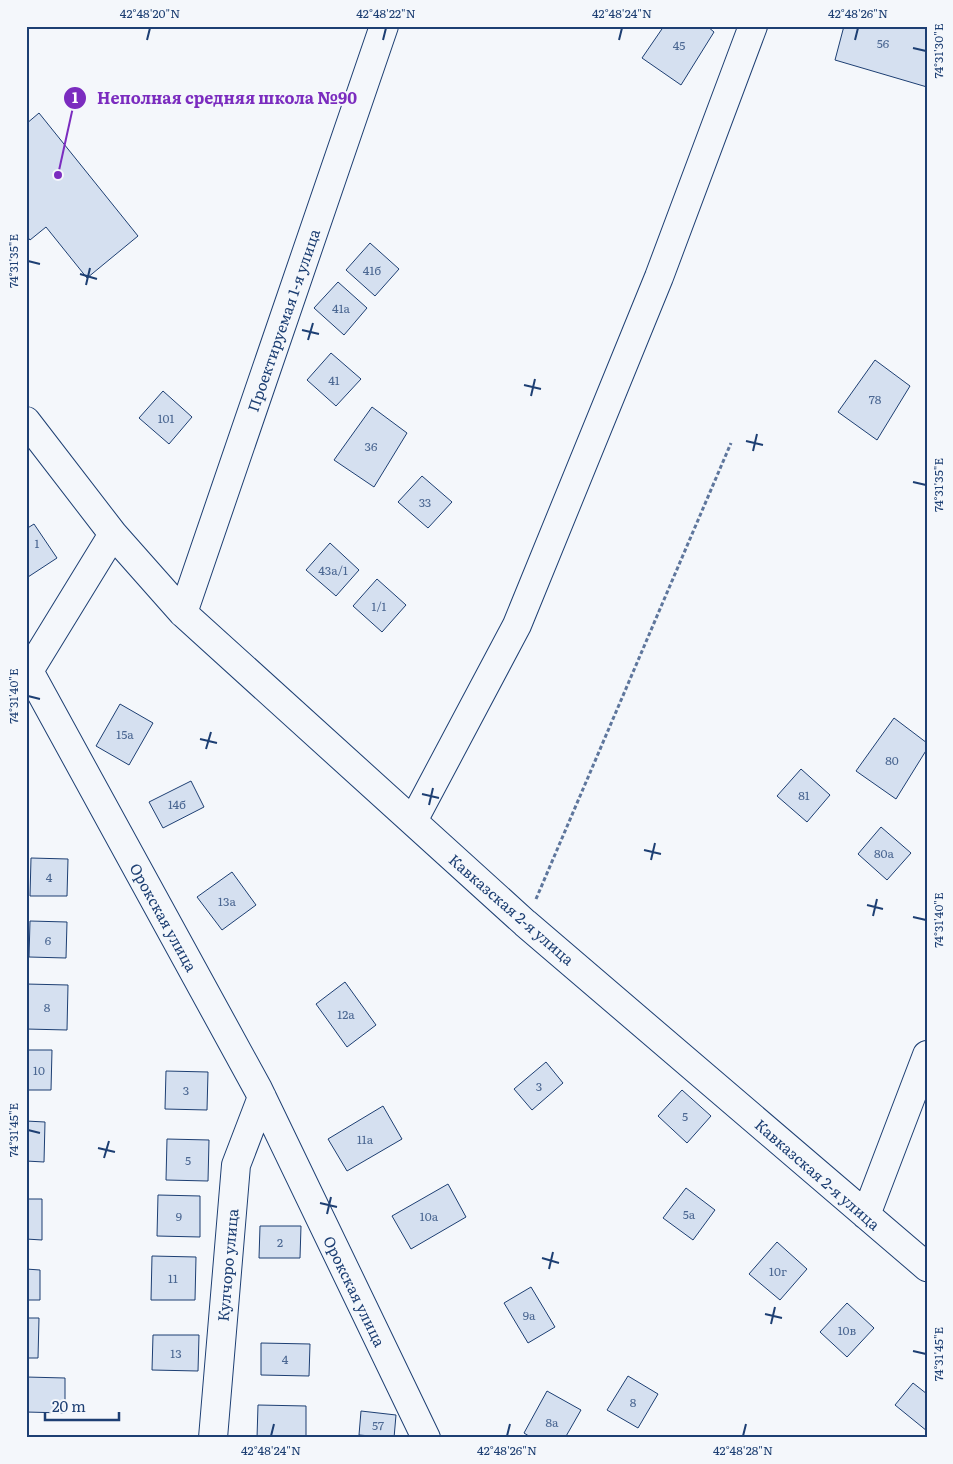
<svg xmlns="http://www.w3.org/2000/svg" width="953" height="1464" font-family="Literata,serif">
<style>
.building{fill:#d5e0f0;stroke:#1d3f73}
.lines{fill:none;stroke-linecap:round;stroke-linejoin:round}
.minor-casing{stroke:#1d3f73;stroke-width:30}
.path{stroke:#5e769c;stroke-width:3;stroke-dasharray:4 2.5;stroke-linecap:butt}
.minor{stroke:#f4f7fb;stroke-width:28}
.ticks{fill:none;stroke:#1d3f73;stroke-width:2}
.labels{text-anchor:middle;dominant-baseline:central;stroke-width:4;stroke-linejoin:round;paint-order:stroke}
.number-label{font-size:12px;fill:#4b6792}
.street-label{font-size:15px;fill:#1d3f73;stroke:#f4f7fb}
.leader{fill:none;stroke:#7b2cbf;stroke-width:2}
.callout-dot{fill:#7b2cbf;stroke:#f4f7fb;stroke-width:2}
.mark-label{font-size:15px;text-anchor:middle;font-weight:bold;fill:#fff}
.callout-label{font-size:16px;text-anchor:middle;font-weight:bold;fill:#7b2cbf;stroke:#f4f7fb;stroke-width:4;stroke-linejoin:round;paint-order:stroke}
.neatline{fill:none;stroke:#1d3f73;stroke-width:2}
.ticks-label{font-size:12px;text-anchor:middle;fill:#1d3f73}
</style>
<rect width="100%" height="100%" fill="#f4f7fb"/>
<path class="building" d="M664,26H707L714,32L681,85L642,58Z
M844,26H927V87L835,60Z
M39,113L138,236L87,278L46,227L30,240L26,235V124Z
M370,243L399,269L375,296L346,270Z
M338,282L367,308L344,335L314,308Z
M331,353L361,379L336,406L307,380Z
M875,360L910,386L877,440L838,412Z
M163,391L192,417L169,444L139,418Z
M372,407L407,433L374,487L334,460Z
M422,476L452,502L428,528L398,502Z
M34,524L57,558L28,577L26,574V529Z
M330,543L359,570L336,596L306,570Z
M377,579L406,605L382,632L353,606Z
M120,704L153,723L129,765L96,746Z
M894,718L927,743V749L896,799L856,771Z
M801,769L830,795L807,822L777,796Z
M191,781L204,807L163,828L149,802Z
M881,827L911,853L887,880L858,854Z
M31,858L68,859L67,896H30Z
M232,872L256,905L222,930L197,897Z
M30,921L67,922L66,958L29,957Z
M345,982L376,1025L347,1047L316,1004Z
M26,984L68,985L67,1030L26,1029Z
M26,1050H52L51,1090H26Z
M546,1062L563,1083L532,1110L514,1089Z
M166,1071L208,1072L207,1110L165,1109Z
M682,1090L711,1116L687,1143L658,1116Z
M383,1106L402,1139L347,1171L328,1139Z
M26,1121L45,1122L44,1162L26,1161Z
M167,1139L209,1140L208,1181L166,1180Z
M448,1184L466,1217L411,1249L392,1216Z
M686,1188L715,1210L693,1240L663,1218Z
M158,1195L200,1196V1237L157,1236Z
M26,1199H42V1240L26,1239Z
M260,1226H301L300,1258H259Z
M777,1242L807,1269L780,1300L749,1274Z
M152,1256L196,1257L195,1300H151Z
M26,1269L40,1270V1300H26Z
M531,1287L555,1327L528,1343L504,1303Z
M847,1303L874,1328L847,1357L820,1332Z
M26,1318H39L38,1358H26Z
M153,1335H199L198,1371L152,1370Z
M261,1343L310,1344L309,1376L261,1375Z
M628,1376L658,1394L638,1428L607,1410Z
M26,1377L65,1378V1413L26,1412Z
M913,1383L927,1394V1431L895,1405Z
M547,1391L581,1410L565,1438H532L524,1433Z
M258,1405L306,1406V1438H257Z
M361,1411L396,1415L394,1438L359,1435Z"/>
<g class="lines">
<defs>
<path id="minor" d="M26,421L113,534L183,613L525,923L927,1267
M113,534L29,671L258,1089L426,1438
M183,613L384,26
M413,821L517,625L659,277L753,26
M866,1215L927,1055
M213,1438L236,1165L262,1097"/>
</defs>
<use href="#minor" class="minor-casing"/>
<path class="path" d="M536,899L731,443"/>
<use href="#minor" class="minor"/>
</g>
<path class="ticks" d="M147,40L150,28M383,40L386,28M619,40L622,28M855,40L858,28M913,48L926,51M28,261L40,264M80,274L97,279M86,285L90,268M302,330L319,334M308,340L313,323M524,385L541,389M531,396L535,379M746,441L763,445M753,451L757,434M913,482L926,485M28,696L40,699M200,739L217,743M206,749L211,732M422,794L439,798M429,805L433,788M644,850L661,854M651,860L655,843M867,905L883,909M873,916L877,899M913,917L926,920M28,1130L40,1133M98,1148L115,1152M104,1158L109,1141M320,1203L337,1207M327,1214L331,1197M542,1258L559,1263M549,1269L553,1252M765,1314L782,1318M771,1324L775,1307M913,1351L926,1354M271,1436L274,1424M507,1436L510,1424M743,1436L746,1424"/>
<g class="labels">
<g class="number-label">
<text x="883" y="43">56</text>
<text x="679" y="45">45</text>
<text x="372" y="270">41б</text>
<text x="341" y="308">41а</text>
<text x="334" y="380">41</text>
<text x="875" y="399">78</text>
<text x="166" y="418">101</text>
<text x="371" y="446">36</text>
<text x="425" y="502">33</text>
<text x="37" y="543">1</text>
<text x="333" y="570">43а/1</text>
<text x="379" y="606">1/1</text>
<text x="125" y="734">15а</text>
<text x="892" y="760">80</text>
<text x="804" y="795">81</text>
<text x="177" y="804">14б</text>
<text x="884" y="853">80а</text>
<text x="49" y="877">4</text>
<text x="227" y="901">13а</text>
<text x="48" y="940">6</text>
<text x="47" y="1007">8</text>
<text x="346" y="1014">12а</text>
<text x="39" y="1070">10</text>
<text x="539" y="1086">3</text>
<text x="186" y="1090">3</text>
<text x="685" y="1116">5</text>
<text x="365" y="1139">11а</text>
<text x="188" y="1160">5</text>
<text x="689" y="1214">5а</text>
<text x="179" y="1216">9</text>
<text x="429" y="1216">10а</text>
<text x="280" y="1242">2</text>
<text x="778" y="1271">10г</text>
<text x="173" y="1278">11</text>
<text x="529" y="1315">9а</text>
<text x="847" y="1330">10в</text>
<text x="176" y="1353">13</text>
<text x="285" y="1359">4</text>
<text x="633" y="1402">8</text>
<text x="552" y="1422">8а</text>
<text x="378" y="1425">57</text>
</g>
<g class="street-label">
<text transform="translate(283 320) rotate(-71)">Проектируемая 1-я улица</text>
<text transform="translate(512 909) rotate(41)">Кавказская 2-я улица</text>
<text transform="translate(164 917) rotate(61)">Орокская улица</text>
<text transform="translate(818 1174) rotate(41)">Кавказская 2-я улица</text>
<text transform="translate(227 1265) rotate(-85)">Кулчоро улица</text>
<text transform="translate(355 1291) rotate(64)">Орокская улица</text>
</g>
</g>
<path class="leader" d="M58 175L75 98"/>
<g class="callout-dot">
<circle cx="58" cy="175" r="5"/>
<circle cx="75" cy="98" r="12"/>
</g>
<g class="mark-label">
<text x="75" y="103">1</text>
</g>
<g class="callout-label">
<text x="227" y="104">Неполная средняя школа №90</text>
</g>
<rect width="953" height="1464" fill="none" stroke="#f4f7fb" stroke-width="55"/>
<path d="M45 1412v8h74v-8" fill="none" stroke="#1d3f73" stroke-width="2.5"/>
<text x="52" y="1412" font-size="15" fill="#1d3f73" stroke="#f4f7fb" stroke-width="4" paint-order="stroke">20 m</text>
<rect x="28" y="28" width="898" height="1408" class="neatline"/>
<g class="ticks-label">
<text x="150" y="18">42°48'20"N</text>
<text x="386" y="18">42°48'22"N</text>
<text x="622" y="18">42°48'24"N</text>
<text x="858" y="18">42°48'26"N</text>
<text transform="translate(939 51) rotate(-90)" y="4">74°31'30"E</text>
<text transform="translate(14 261) rotate(-90)" y="4">74°31'35"E</text>
<text transform="translate(939 485) rotate(-90)" y="4">74°31'35"E</text>
<text transform="translate(14 696) rotate(-90)" y="4">74°31'40"E</text>
<text transform="translate(939 920) rotate(-90)" y="4">74°31'40"E</text>
<text transform="translate(14 1130) rotate(-90)" y="4">74°31'45"E</text>
<text transform="translate(939 1354) rotate(-90)" y="4">74°31'45"E</text>
<text x="271" y="1455">42°48'24"N</text>
<text x="507" y="1455">42°48'26"N</text>
<text x="743" y="1455">42°48'28"N</text>
</g>
</svg>
